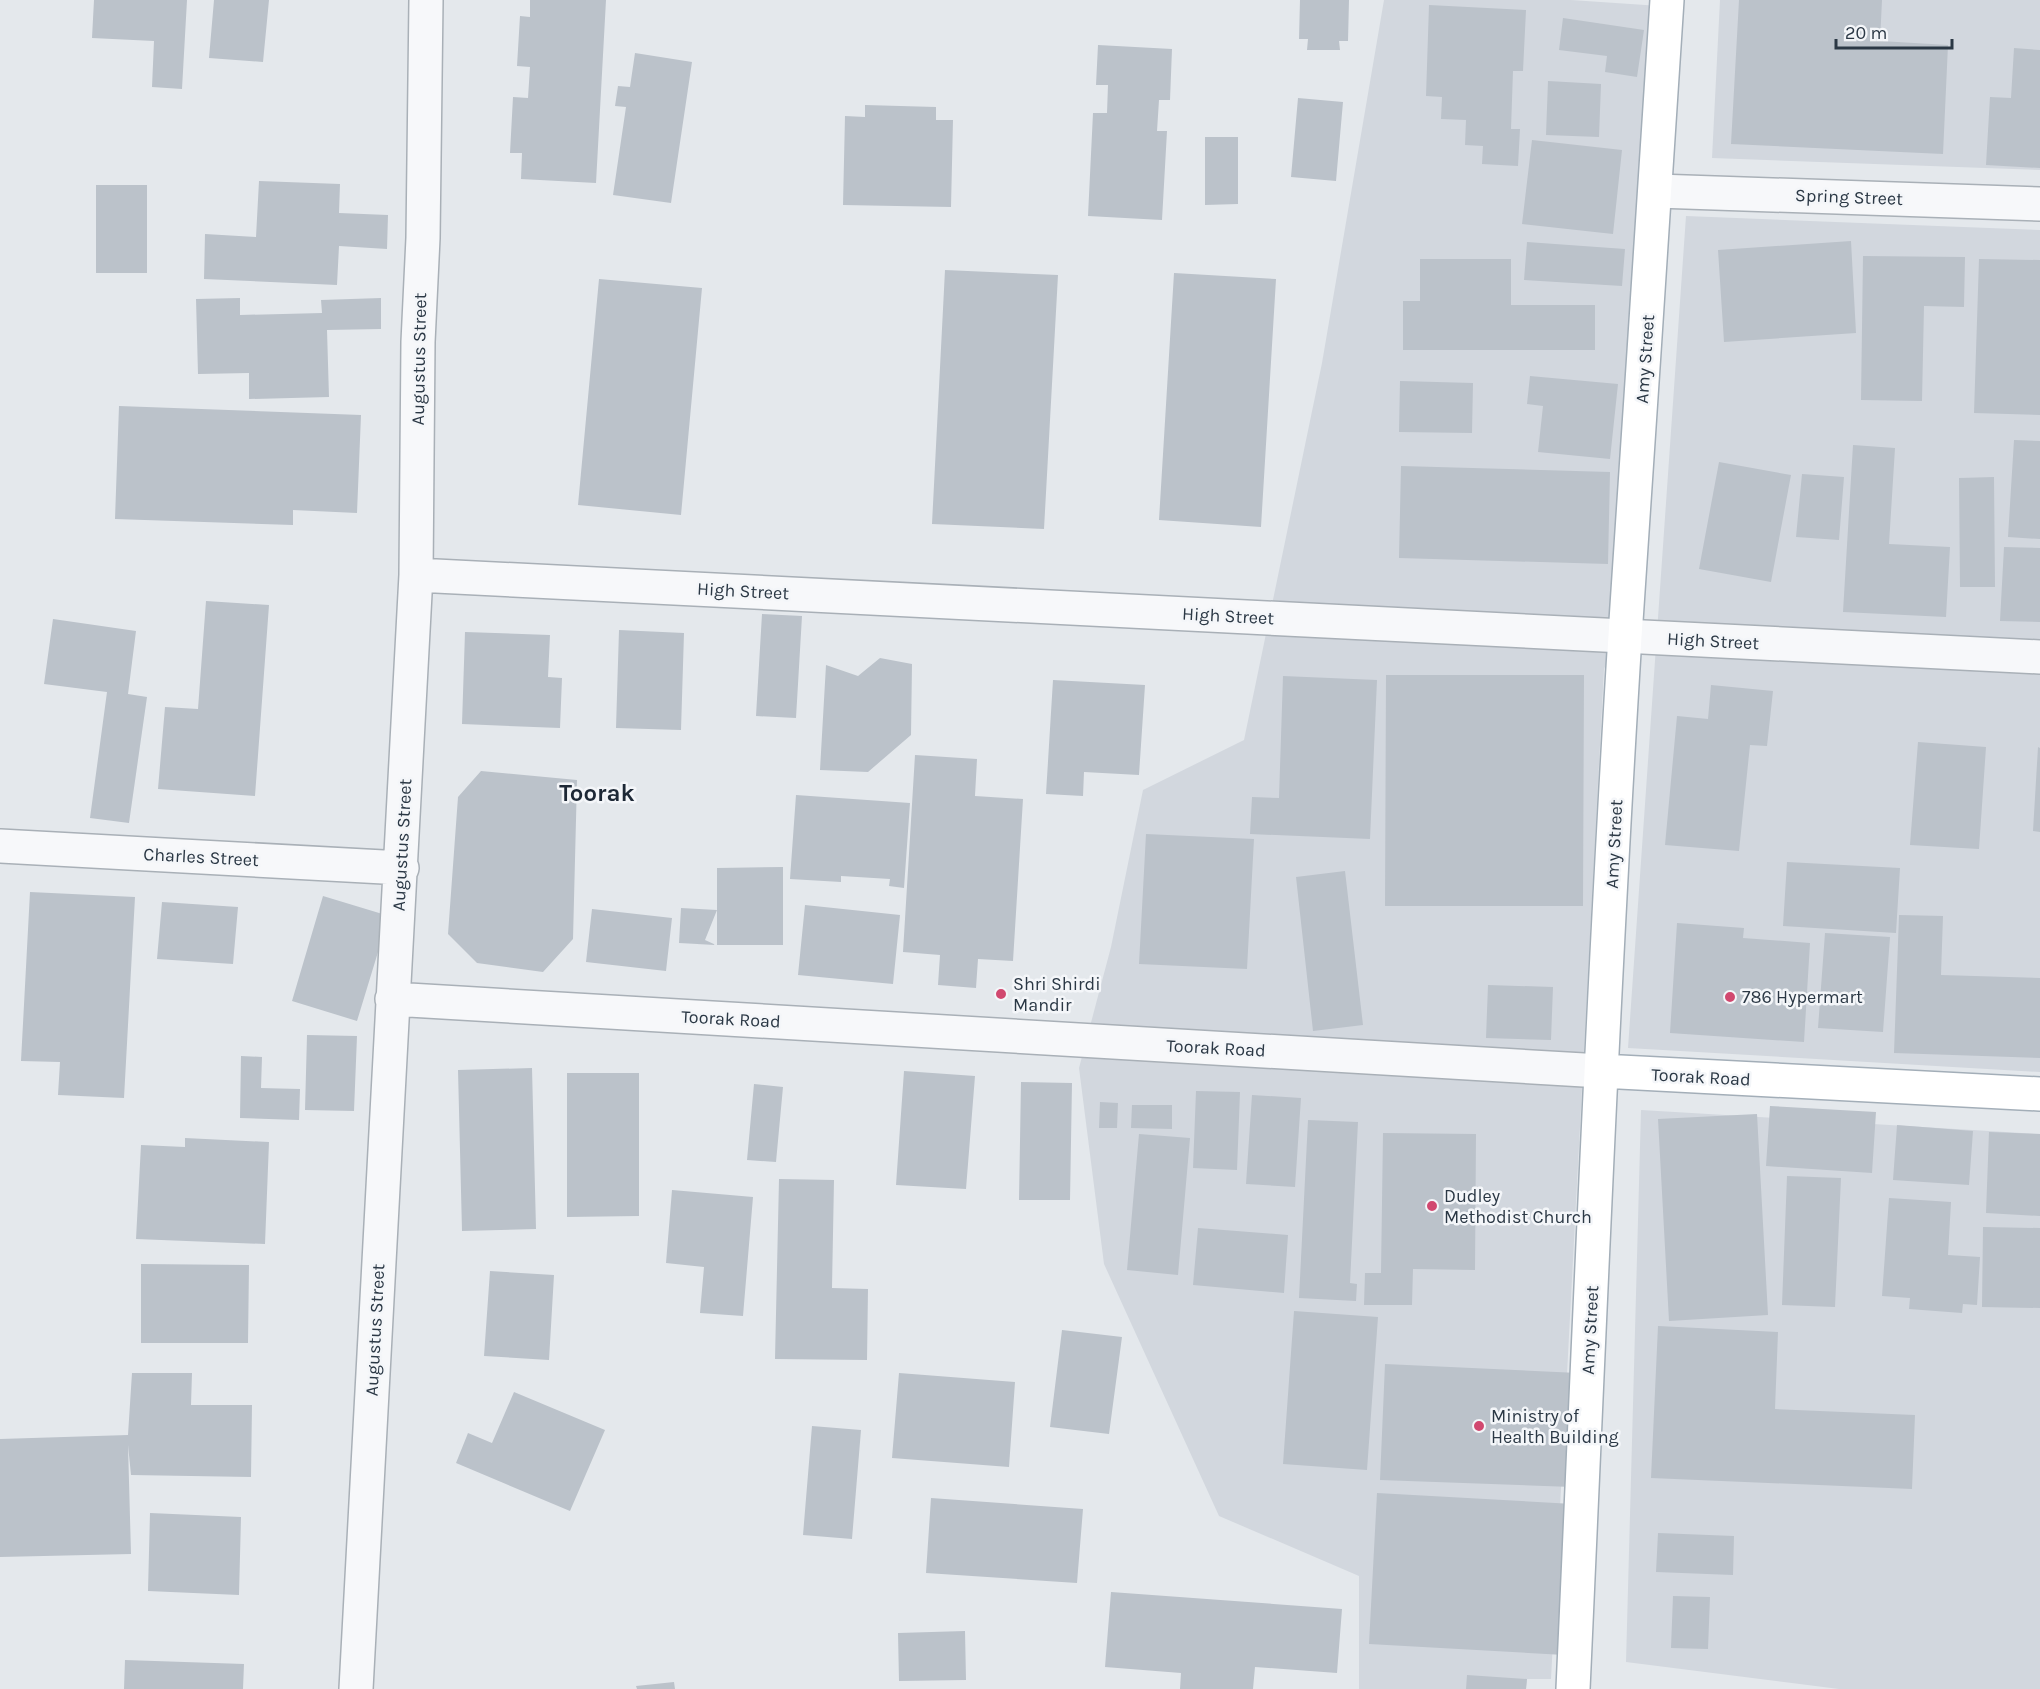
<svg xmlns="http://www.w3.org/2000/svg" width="2040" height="1689" font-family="Karla,sans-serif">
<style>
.built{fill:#d2d7de}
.building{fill:#bbc2ca}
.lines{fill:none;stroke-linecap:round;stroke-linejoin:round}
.minor-casing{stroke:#a9b0b7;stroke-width:36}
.major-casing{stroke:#a3aeb8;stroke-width:36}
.minor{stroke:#f7f8fa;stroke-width:33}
.major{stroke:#fff;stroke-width:33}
.poi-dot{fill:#d1486f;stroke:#f4f6f9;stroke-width:2}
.labels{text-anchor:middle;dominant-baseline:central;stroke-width:5;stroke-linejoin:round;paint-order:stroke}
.street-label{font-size:18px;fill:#2b3845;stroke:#f4f6f9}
.poi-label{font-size:18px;fill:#2b3845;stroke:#f4f6f9;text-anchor:start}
.district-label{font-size:24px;font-weight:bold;fill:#1d2836;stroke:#f4f6f9}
</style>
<rect width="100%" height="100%" fill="#e4e8ec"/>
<path class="built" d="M1384,0H1571L1660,6L1612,651L1604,669L1551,1679H1527L1526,1689H1359V1576L1219,1516L1104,1264L1079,1068L1111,947L1143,790L1244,740L1322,363Z
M1720,0H2040V170L1712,158Z
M1686,216L2040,230V1072L1628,1048Z
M1641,1110L2040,1134V1689H1839L1626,1662Z"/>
<path class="building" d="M94,0H187L182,89L152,87L154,41L92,38Z
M214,0H269L263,62L209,58Z
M530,0H606L596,183L521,179L522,153H510L513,97L528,98L530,67L517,66L520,16L530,17Z
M1300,0H1349L1348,41H1339L1340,50H1307L1308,39H1299Z
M1739,0H1882L1880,41L1948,45L1943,154L1731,144Z
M1429,5L1526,10L1523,71H1513L1511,129H1520L1518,166L1482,164L1483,146L1465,145L1466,120L1441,119L1442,97L1426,96Z
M1563,18L1644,30L1637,77L1605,72L1607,56L1559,50Z
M1098,45L1172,49L1170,100H1159L1157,131H1167L1162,220L1088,216L1093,113H1107L1108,85H1096Z
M2014,48L2040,50V168L1986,165L1990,97L2011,98Z
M635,53L692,62L671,203L613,195L626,107L615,106L618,86L630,87Z
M1548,81L1601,84L1599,137L1546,135Z
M1298,98L1343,102L1336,181L1291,177Z
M865,105L936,107V120H953L951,207L843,205L845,116L865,117Z
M1205,137H1238V204L1205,205Z
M1532,140L1622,150L1613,234L1522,224Z
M259,181L340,184L339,213L388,215L387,249L339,246L337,285L204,279L205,234L256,237Z
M96,185H147V273H96Z
M1851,241L1856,333L1724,342L1718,250Z
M1527,242L1625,249L1622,286L1524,280Z
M1863,256L1965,257L1964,307L1924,306L1922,401L1861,400Z
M1420,259H1511V305H1595V350H1403V301H1420Z
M1979,259L2040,260V415L1974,413Z
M945,270L1058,275L1044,529L932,524Z
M1174,273L1276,279L1261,527L1159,520Z
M599,279L702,288L681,515L578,505Z
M240,298V315L322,313L321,300L381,298V329L327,330L329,397L249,399V373L198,374L196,299Z
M1530,376L1618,384L1610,459L1538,452L1543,406L1527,404Z
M1400,381L1473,383L1472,433L1399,432Z
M119,406L361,415L357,513L293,510V525L115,519Z
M2014,440L2040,441V539L2008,537Z
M1853,445L1895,448L1889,544L1950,547L1946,617L1843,612Z
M1719,462L1791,475L1771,582L1699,569Z
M1401,466L1610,472L1608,564L1399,558Z
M1802,474L1844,477L1839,540L1796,537Z
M1994,477L1995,587H1960L1959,478Z
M2004,547L2040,548V622L2000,621Z
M206,601L269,605L255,796L158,789L165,707L198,709Z
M762,614L802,616L796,718L756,716Z
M53,619L136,631L128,694L147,697L129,823L90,818L107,692L44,684Z
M619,630L684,633L681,730L616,728Z
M465,632L550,635L548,677L562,678L560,728L462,724Z
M880,658L912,664L911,735L868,772L820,770L826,665L858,676Z
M1386,675H1584L1583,906H1385Z
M1283,676L1377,680L1370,839L1250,834L1252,797L1279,798Z
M1053,680L1145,685L1139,775L1084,772L1083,796L1046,794Z
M1711,685L1773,691L1767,746L1750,745L1739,851L1665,845L1677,716L1708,719Z
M1918,742L1986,747L1979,849L1910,845Z
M2038,747L2040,748V832L2033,831Z
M915,755L977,759L975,796L1023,799L1013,961L978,959L976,988L938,985L940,955L903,952Z
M481,771L577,780L573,939L543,972L477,963L448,934L458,797Z
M796,795L910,803L904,888L889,886L890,879L841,876V882L790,879Z
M1146,834L1254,839L1247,969L1139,964Z
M1787,862L1900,868L1896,933L1783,926Z
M783,867V945H717V868Z
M1345,871L1363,1025L1313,1031L1296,877Z
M30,892L135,897L124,1098L58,1095L60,1062L21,1061Z
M323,896L389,916L357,1021L292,1001Z
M162,902L238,907L233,964L157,959Z
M805,905L900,915L893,984L798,975Z
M681,908L717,910L705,940L716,945L679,943Z
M592,909L672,918L666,971L586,962Z
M1899,915L1943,916L1941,975L2040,978V1058L1894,1053Z
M1677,923L1744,928L1743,938L1810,943L1804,1042L1670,1033Z
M1825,933L1890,937L1883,1032L1818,1028Z
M1488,985L1553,987L1551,1040L1486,1038Z
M307,1035L357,1036L354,1111L305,1110Z
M241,1056L262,1057L261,1088L300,1089L299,1120L240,1118Z
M532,1068L536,1229L462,1231L458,1070Z
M904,1071L975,1076L966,1189L896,1185Z
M567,1073H639V1216L567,1217Z
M1021,1082L1072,1083L1070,1200H1019Z
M754,1084L783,1087L776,1162L747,1160Z
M1196,1091L1240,1092L1237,1170L1193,1168Z
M1252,1095L1301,1098L1295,1187L1246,1184Z
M1100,1102L1118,1103L1117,1128H1099Z
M1132,1105H1172V1129L1131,1128Z
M1770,1106L1876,1112L1872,1173L1766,1166Z
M1757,1114L1768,1315L1669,1321L1658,1119Z
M1308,1120L1358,1122L1350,1283L1357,1284L1356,1301L1299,1298Z
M1897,1125L1973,1131L1969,1185L1893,1180Z
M1989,1132L2040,1134V1216L1986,1213Z
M1383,1133L1476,1134L1475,1270L1413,1269L1412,1305H1364L1365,1273H1381Z
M1139,1134L1190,1138L1178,1275L1127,1270Z
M185,1138L269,1142L265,1244L136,1239L141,1145L185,1147Z
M1787,1176L1841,1178L1835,1307L1782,1305Z
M779,1179L834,1180L832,1288L868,1289L867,1360L775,1359Z
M672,1190L753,1197L743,1316L700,1313L704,1267L666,1263Z
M1889,1198L1951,1202L1948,1255L1980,1257L1977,1305L1963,1304L1962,1313L1909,1309L1910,1298L1882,1296Z
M1983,1227L2040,1228V1308L1982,1307Z
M1198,1228L1288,1235L1284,1293L1193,1285Z
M141,1264L249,1265L248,1343H141Z
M490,1271L554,1275L549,1360L484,1356Z
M1294,1311L1378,1317L1367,1470L1283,1464Z
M1658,1326L1778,1332L1775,1409L1915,1415L1912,1489L1651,1478Z
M1062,1330L1122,1337L1109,1434L1050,1427Z
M1385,1364L1578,1373L1572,1487L1380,1480Z
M132,1373H192L191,1405H252L251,1477L131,1475L128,1445L131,1554L0,1557V1439L128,1435Z
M899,1373L1015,1382L1009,1467L892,1458Z
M514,1392L605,1430L570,1511L456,1463L468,1433L492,1443Z
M812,1426L861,1430L852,1539L803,1535Z
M1377,1493L1573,1504L1564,1655L1369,1644Z
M931,1498L1083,1509L1077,1583L926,1573Z
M150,1513L241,1517L239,1595L148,1591Z
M1658,1533L1734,1536L1733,1575L1656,1572Z
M1111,1592L1342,1609L1337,1673L1255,1667L1253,1689H1180L1181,1673L1105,1667Z
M1673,1596L1710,1597L1708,1649L1671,1648Z
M965,1631L966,1680L899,1681L898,1633Z
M125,1660L244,1664L243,1689H124Z
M1467,1675L1527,1679L1526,1689H1466Z
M674,1682L675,1689H637L636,1686Z"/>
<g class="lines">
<defs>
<path id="minor" d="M1657,191L2040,204
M416,575L2040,657
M0,846L402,868
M392,999L1601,1071
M356,1689L416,575L418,342L423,238L426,0"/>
<path id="major" d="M1601,1071L2040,1094
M1573,1689C1589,1338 1603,987 1625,636C1638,424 1655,212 1667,0"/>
</defs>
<use href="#minor" class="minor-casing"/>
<use href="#major" class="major-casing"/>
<use href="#minor" class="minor"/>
<use href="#major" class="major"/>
</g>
<g class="poi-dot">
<circle cx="1001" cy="994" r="6"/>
<circle cx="1730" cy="997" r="6"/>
<circle cx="1432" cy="1206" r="6"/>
<circle cx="1479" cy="1426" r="6"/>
</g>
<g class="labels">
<g class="street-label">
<text transform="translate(1849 197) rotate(2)">Spring Street</text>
<text transform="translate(419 359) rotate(-89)">Augustus Street</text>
<text transform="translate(1645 359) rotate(-86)">Amy Street</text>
<text transform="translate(743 591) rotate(3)">High Street</text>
<text transform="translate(1228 616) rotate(3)">High Street</text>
<text transform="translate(1713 641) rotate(3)">High Street</text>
<text transform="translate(1614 844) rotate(-87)">Amy Street</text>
<text transform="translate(402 845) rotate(-87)">Augustus Street</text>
<text transform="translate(201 857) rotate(3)">Charles Street</text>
<text transform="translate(731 1019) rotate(3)">Toorak Road</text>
<text transform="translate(1216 1048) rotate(3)">Toorak Road</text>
<text transform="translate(1701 1077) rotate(3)">Toorak Road</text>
<text transform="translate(375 1330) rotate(-87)">Augustus Street</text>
<text transform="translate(1590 1330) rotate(-87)">Amy Street</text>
</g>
<g class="poi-label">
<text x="1013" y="984">Shri Shirdi<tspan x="1013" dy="21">Mandir</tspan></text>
<text x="1742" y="997">786 Hypermart</text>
<text x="1444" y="1196">Dudley<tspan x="1444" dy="21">Methodist Church</tspan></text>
<text x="1491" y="1416">Ministry of<tspan x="1491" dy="21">Health Building</tspan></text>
</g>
<g class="district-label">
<text x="597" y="793">Toorak</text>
</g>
</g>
<path d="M1836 39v9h116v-9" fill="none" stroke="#2b3845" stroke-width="3"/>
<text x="1845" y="39" font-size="18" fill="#2b3845" stroke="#f4f6f9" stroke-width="4.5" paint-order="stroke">20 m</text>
</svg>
